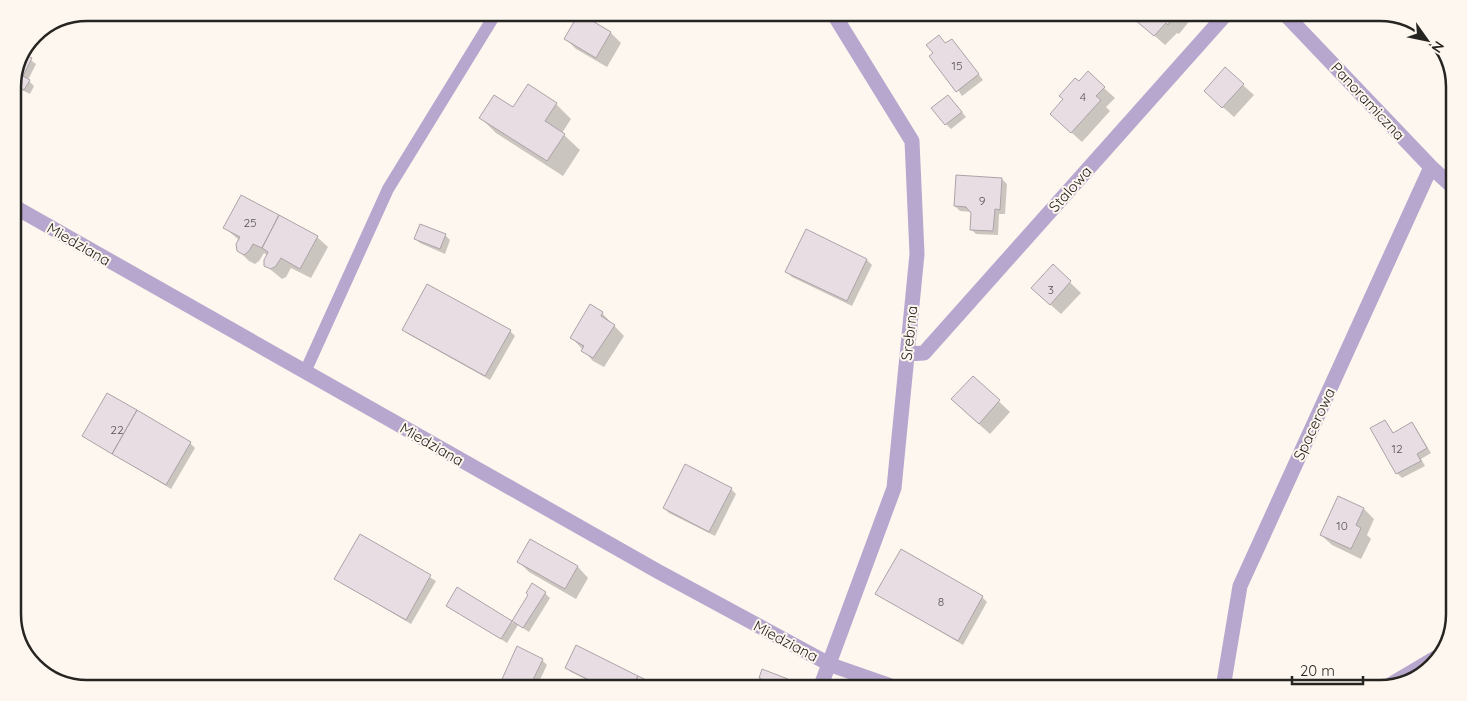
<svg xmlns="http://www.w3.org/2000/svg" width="1467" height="701" font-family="Quicksand,sans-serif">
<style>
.shadow{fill:#0003}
.building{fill:#e7dde3;stroke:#aca3a8}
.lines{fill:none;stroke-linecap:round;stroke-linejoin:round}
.lane{stroke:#b7a7ce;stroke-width:12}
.street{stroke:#b7a7ce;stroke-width:15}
.labels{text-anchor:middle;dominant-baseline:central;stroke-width:4;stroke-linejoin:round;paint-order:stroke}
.number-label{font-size:12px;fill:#575352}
.street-label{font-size:15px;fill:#272522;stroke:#fef7ef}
.rim{fill:none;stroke:#272522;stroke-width:2.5}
</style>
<rect width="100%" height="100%" fill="#fef7ef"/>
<path class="shadow" d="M1141,13H1196L1179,34L1177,33L1165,45L1148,30Z
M611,33L621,43L607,67L576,49L565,38Z
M946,45L957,46L983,80L962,96L934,54Z
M25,56L36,64L28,80L34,86L30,94L22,90L13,107V83Z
M1225,69L1254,95L1234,117L1216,101Z
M1079,83L1104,88L1115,98L1106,107L1110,111L1082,142L1062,124Z
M953,101L966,117L951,129L946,124Z
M556,104L571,119L562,133L580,150L563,176L496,133L481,118L514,109Z
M1002,179L1007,184L1005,214H999L998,235L976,234L971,229L972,212L960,211L955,206Z
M225,228L317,237L328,247L311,278L291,268L286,277L282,279L265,265L267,255L264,253L259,261L255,264L249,261L238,250L240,241Z
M806,231L867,260L872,265L852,306L792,277L787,272Z
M445,235L450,240L445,254L420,243L415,238Z
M1053,266L1081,293L1061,314L1043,298Z
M602,313L624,336L604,367L593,361L572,338Z
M403,329L510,331L515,336L490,380L408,334Z
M973,377L1010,412L990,434L963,410Z
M1385,421L1394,434L1412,423L1416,428L1431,453L1421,459L1425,466L1402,478L1397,473Z
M83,436L190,443L195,448L171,489Z
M731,489L736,494L715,536L669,513L664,508Z
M1339,497L1364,509L1374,519L1367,535L1371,539L1361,559L1332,545L1321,535Z
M360,535L436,581L411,624L335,579Z
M531,541L578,567L588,578L576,599L529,572L519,562Z
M457,589L513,623L530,595L545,593L550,598L529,632L518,625L507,643L448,605Z
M877,594L982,597L987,602L963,645Z
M577,646L660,688H603L571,672L566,667Z
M517,648L542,660L547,665L536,688H499Z
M760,678L787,681L795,688H767L768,686Z"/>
<path class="building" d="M579,13L611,32L596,58L564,39Z
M1139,13H1175L1168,25L1166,23L1154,36L1135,20Z
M939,35L945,43L952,39L979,74L956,92L929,56L933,53L926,45Z
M25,55L32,58L23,76L30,80L24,90L17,86L13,94V83Z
M1225,67L1244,84L1222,108L1204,91Z
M1088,71L1105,87L1096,96L1101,100L1071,133L1050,114L1063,99L1059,96L1075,78L1079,81Z
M528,84L557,103L545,121L565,134L547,161L479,118L494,95L513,107Z
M948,95L962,112L945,125L931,108Z
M956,175L1002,178L1000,210L995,209L993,231L970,230L971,213L966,207L954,206Z
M241,195L279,215L262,248L253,244L249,251L244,255L237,251L236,244L240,237L223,228Z
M279,215L318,236L300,269L281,258L276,266L271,269L264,266V260L268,252L262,248Z
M420,224L446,234L440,249L414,239Z
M806,229L867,259L847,301L785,272Z
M1053,264L1071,281L1050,305L1031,288Z
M427,284L511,330L485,376L402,330Z
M590,304L603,312L601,316L615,325L593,358L581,351L584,346L570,338Z
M973,376L1000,400L979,424L951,399Z
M107,393L137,410L112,454L82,436Z
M137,410L191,442L166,485L112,454Z
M1385,420L1393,433L1412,422L1427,448L1417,454L1421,461L1396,474L1370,428Z
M685,464L732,488L709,532L663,508Z
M1338,496L1364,508L1356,525L1361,528L1351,549L1320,535Z
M360,534L431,575L406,620L334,579Z
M530,539L578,566L565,589L517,562Z
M901,549L983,596L958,641L875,594Z
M532,583L546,592L523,628L512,621L528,595L526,593Z
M457,587L512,621L501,639L446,606Z
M576,645L638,676L632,688H605L565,668Z
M517,646L543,659L529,688H498Z
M762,669L788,679L784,688H766L768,682L759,678Z
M638,676L663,688H632Z"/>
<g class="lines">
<path class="lane" d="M305,372L388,189L496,13
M1387,685L1441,653"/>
<path class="street" d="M1284,13L1431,167L1454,188
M13,206L659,572L831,665L897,688
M907,354L924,353L1227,13
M820,688L894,488L917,254L912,141L833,13
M1223,688L1240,586L1431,167"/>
</g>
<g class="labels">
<g class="number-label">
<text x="957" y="65">15</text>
<text x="1083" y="96">4</text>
<text x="982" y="200">9</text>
<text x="250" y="222">25</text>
<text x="1051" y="289">3</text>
<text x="117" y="429">22</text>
<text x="1397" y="448">12</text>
<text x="1342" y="525">10</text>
<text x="941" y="601">8</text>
</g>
<g class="street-label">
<text transform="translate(1368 101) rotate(47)">Panoramiczna</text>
<text transform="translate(1070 189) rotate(-48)">Stalowa</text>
<text transform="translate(79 244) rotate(30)">Miedziana</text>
<text transform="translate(909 333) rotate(-84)">Srebrna</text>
<text transform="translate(1314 424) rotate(-65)">Spacerowa</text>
<text transform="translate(432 444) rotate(30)">Miedziana</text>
<text transform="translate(786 641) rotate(28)">Miedziana</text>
</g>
</g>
<path d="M0 0H1467V701H0ZM87 21H1380A66 66 0 0 1 1446 87V614A66 66 0 0 1 1380 680H87A66 66 0 0 1 21 614V87A66 66 0 0 1 87 21Z" fill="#fef7ef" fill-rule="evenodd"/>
<path class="rim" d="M87 21H1380A66 66 0 0 1 1446 87V614A66 66 0 0 1 1380 680H87A66 66 0 0 1 21 614V87A66 66 0 0 1 87 21Z"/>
<g transform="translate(1427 40) rotate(123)" stroke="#fef7ef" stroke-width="4" paint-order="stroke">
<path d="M0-4L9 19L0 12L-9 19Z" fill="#272522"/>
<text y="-8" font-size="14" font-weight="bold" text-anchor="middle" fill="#272522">N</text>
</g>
<path d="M1292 676v8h71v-8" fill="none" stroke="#272522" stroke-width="2.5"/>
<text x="1300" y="676" font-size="15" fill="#272522" stroke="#fef7ef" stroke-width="4" paint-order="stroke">20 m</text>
</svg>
